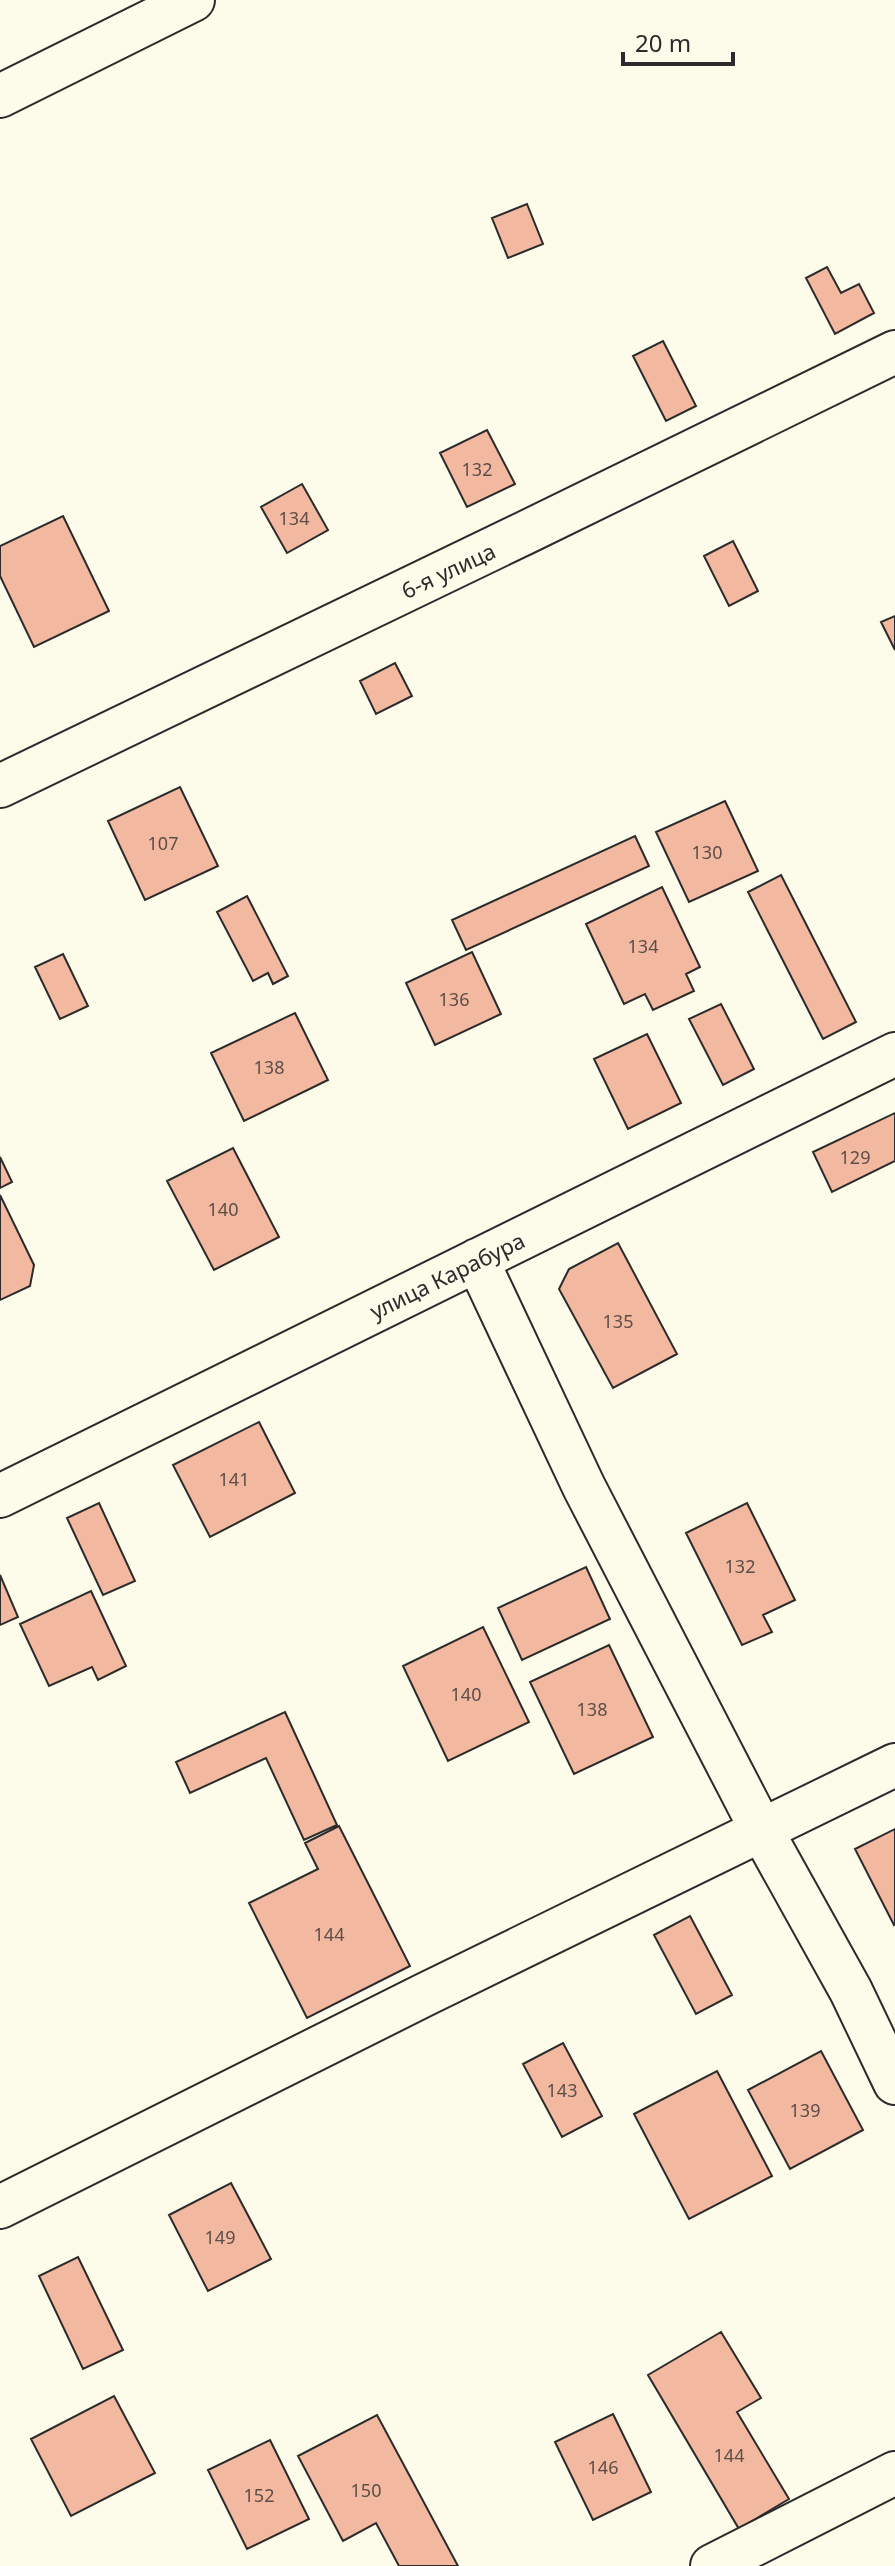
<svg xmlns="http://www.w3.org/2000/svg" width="895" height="2566" font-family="'Noto Sans',sans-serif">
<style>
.building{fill:#f2b8a0;stroke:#2b2b2b;stroke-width:2}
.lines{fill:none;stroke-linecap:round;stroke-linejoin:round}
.minor-casing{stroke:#2b2b2b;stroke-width:46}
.minor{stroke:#fdfbea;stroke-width:42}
.labels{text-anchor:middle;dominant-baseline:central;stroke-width:6;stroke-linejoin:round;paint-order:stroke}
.number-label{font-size:18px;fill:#5d4e48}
.street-label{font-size:22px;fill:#2b2b2b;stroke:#fdfbea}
</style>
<rect width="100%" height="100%" fill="#fdfbea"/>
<path class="building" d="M527,204L543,244L508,258L492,218Z
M827,267L841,293L859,284L874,313L835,334L806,278Z
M663,341L696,406L666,421L633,356Z
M487,430L515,484L467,507L440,453Z
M302,484L328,530L287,553L261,507Z
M63,516L109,611L34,647L0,576V546Z
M733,541L758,591L729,606L704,556Z
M895,616V650L881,622Z
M395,663L412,696L376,714L360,681Z
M180,787L218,866L145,900L108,821Z
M725,801L758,871L689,902L656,832Z
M635,836L649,866L466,950L452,920Z
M781,875L856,1022L823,1039L748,892Z
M662,887L700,967L686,974L694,991L653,1010L645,994L624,1004L586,924Z
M247,896L288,976L273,984L268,973L253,981L217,912Z
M472,952L501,1014L435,1045L406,983Z
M63,954L88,1006L60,1019L35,967Z
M721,1004L754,1069L723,1085L689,1019Z
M295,1013L328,1080L244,1121L211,1053Z
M647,1034L681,1103L628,1129L594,1059Z
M895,1113V1161L832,1192L813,1152Z
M233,1148L279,1237L214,1270L167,1181Z
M0,1157L12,1182L0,1188Z
M0,1195L34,1265L30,1286L0,1300Z
M618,1243L677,1354L613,1388L559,1289L569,1269Z
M259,1422L295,1493L210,1537L173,1465Z
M99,1503L135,1581L103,1595L67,1518Z
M747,1503L795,1600L763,1615L772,1632L742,1645L686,1533Z
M586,1567L610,1619L522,1660L498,1608Z
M0,1575L18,1617L0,1625Z
M91,1591L126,1666L98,1680L92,1667L49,1686L20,1624Z
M483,1627L529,1722L448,1761L403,1666Z
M609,1645L653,1737L574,1774L530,1682Z
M285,1712L337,1825L304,1840L266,1758L190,1793L176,1762Z
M339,1826L410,1966L307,2018L249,1903L318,1869L305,1843Z
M895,1829V1924L894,1925L855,1849Z
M690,1916L732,1995L696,2014L654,1935Z
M563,2043L602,2116L562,2137L523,2064Z
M821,2051L863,2130L790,2169L748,2090Z
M717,2071L772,2176L689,2219L634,2114Z
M231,2183L271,2259L208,2291L169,2215Z
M78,2257L123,2350L83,2369L39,2276Z
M721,2332L761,2398L737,2412L789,2499L739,2529L648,2375Z
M114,2396L155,2473L71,2516L31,2439Z
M613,2414L651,2492L593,2520L555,2442Z
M377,2415L458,2566H399L376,2523L343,2541L298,2456Z
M270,2440L309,2519L247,2549L208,2470Z"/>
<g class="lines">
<defs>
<path id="minor" d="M0,96L193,0
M0,786C298,642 598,499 895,352
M477,1260L584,1487L762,1831L851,1991L895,2083
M0,1496L895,1054
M0,2207L424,1995L895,1765
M712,2566L895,2473"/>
</defs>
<use href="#minor" class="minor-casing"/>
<use href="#minor" class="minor"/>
</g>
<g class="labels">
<g class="number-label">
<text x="477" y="469">132</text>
<text x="294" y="518">134</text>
<text x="163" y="843">107</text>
<text x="707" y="852">130</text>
<text x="643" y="946">134</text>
<text x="454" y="999">136</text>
<text x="269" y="1067">138</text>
<text x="855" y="1157">129</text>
<text x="223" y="1209">140</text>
<text x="618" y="1321">135</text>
<text x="234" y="1479">141</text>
<text x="740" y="1566">132</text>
<text x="466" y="1694">140</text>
<text x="592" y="1709">138</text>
<text x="329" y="1934">144</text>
<text x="562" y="2090">143</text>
<text x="805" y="2110">139</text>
<text x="220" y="2237">149</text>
<text x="729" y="2455">144</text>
<text x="603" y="2467">146</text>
<text x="366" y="2490">150</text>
<text x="259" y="2495">152</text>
</g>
<g class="street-label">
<text transform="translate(448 570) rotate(-25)">6-я улица</text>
<text transform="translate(447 1275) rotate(-26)">улица Карабура</text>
</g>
</g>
<path d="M623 52v12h110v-12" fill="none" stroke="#2b2b2b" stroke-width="4"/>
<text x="635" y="52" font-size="24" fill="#2b2b2b" stroke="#fdfbea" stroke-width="6" paint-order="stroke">20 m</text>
</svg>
